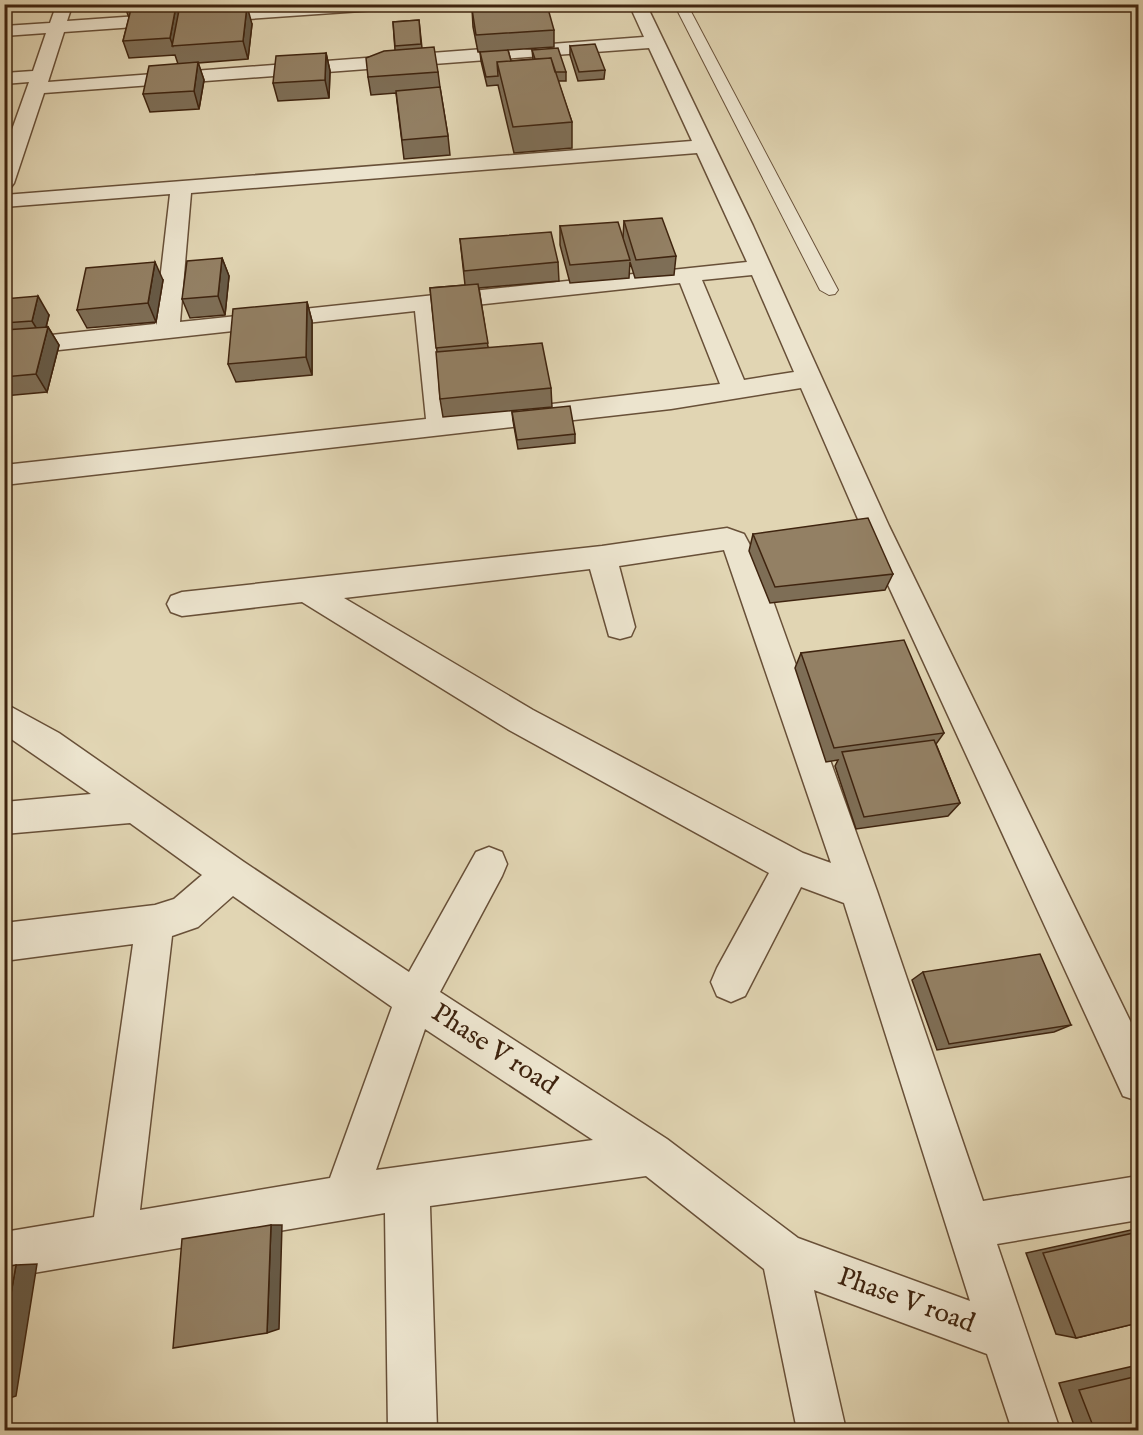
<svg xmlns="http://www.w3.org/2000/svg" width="1143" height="1435" font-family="'IM FELL English',serif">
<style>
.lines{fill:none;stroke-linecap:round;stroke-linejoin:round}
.lane-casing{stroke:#685038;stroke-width:2}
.street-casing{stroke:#685038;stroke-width:3}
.lane{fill:#ece4ce;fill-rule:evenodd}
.street{fill:#ece4ce;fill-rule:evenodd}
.wall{fill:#7e6e56;stroke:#3f240f;stroke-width:1.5}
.shaded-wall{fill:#675a46;stroke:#3f240f;stroke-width:1.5}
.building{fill:#938064;stroke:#3f240f;stroke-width:1.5}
.labels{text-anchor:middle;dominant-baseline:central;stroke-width:4.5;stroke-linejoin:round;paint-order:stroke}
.near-street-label{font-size:27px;fill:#3f240f;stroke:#ece4ce}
</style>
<rect width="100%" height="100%" fill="#e1d5b3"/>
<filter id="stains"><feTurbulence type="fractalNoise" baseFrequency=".00333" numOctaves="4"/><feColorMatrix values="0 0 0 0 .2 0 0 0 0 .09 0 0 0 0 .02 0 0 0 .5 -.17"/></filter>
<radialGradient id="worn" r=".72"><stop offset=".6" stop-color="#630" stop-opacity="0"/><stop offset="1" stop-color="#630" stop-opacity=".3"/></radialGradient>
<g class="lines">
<defs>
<path id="lane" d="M674,4H687L838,290L835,294L829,295L820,290Z"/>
<path id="street" d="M61,4L69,5L71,9L67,21L311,4H398L390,9L64,32L48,82L644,37L629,4H646L753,226L889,526L1138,1037V1101L1123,1096L861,526L801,388L671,409L4,485V465L426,419L415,311L4,356V340L155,324L170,194L4,207V195L692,141L649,48L44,93L14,183L11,187L4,189V152L29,82L4,84V73L33,71L46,33L4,36V26L50,23L55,9ZM697,153L747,262L180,322L191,193ZM752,275L794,372L744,380L702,280ZM680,283L720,384L452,416L439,309Z
M727,528L744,534L759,562L877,891L983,1201L1138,1176V1220L997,1244L1060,1430H1012L987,1354L814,1290L846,1430H797L764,1269L646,1176L430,1206L437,1430H388L385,1213L4,1278V1232L94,1217L133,944L4,961V923L155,905L174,899L202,875L130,823L4,834V802L91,794L4,734V703L59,733L244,862L409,972L476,852L489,847L502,852L507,864L502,876L440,992L667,1139L798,1238L970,1301L844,903L801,887L745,996L731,1002L717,996L711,982L717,968L769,873L509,730L302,602L182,616L171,612L167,604L171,596L182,592L602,546ZM724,550L831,863L803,853L533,710L344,598L590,569L609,636L620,639L631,636L635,627L619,566ZM233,896L392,1007L330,1178L140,1210L172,936L198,927ZM425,1029L593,1140L376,1170Z"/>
</defs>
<use href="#lane" class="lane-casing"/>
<use href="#street" class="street-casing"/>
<use href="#lane" class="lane"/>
<use href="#street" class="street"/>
</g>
<path class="wall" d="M124,4H167V6H176L179,14L252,24L248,59L198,63L204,80L199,109L150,112L143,94L178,64L175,55L129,58L123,41L129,18Z
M472,9L554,30V47L508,50L511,61L533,59L532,50L566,72V81H558L572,122V148L514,153L498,85L487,86L481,61L480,52H478L473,27Z
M419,20L422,48L438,72L440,87L448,136L450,155L404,159L396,93L371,95L368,77L395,50L393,22Z
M570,46L605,70L604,79L578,81L570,55Z
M326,53L330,71L329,98L278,101L273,83Z
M624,221L676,256L674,275L635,278L630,262L629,278L570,283L560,245V226L623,237Z
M460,239L558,262L559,281L479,288L488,347L551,388L552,407L443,417L440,399L437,352L430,288L465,285Z
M222,258L229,276L225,315L190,318L182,299Z
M163,280L156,322L87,328L77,310Z
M4,299L49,315L46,327H48L59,345L47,392L4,396Z
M307,302L312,321V375L236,382L228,364Z
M512,412L575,434V443L518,449L513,421Z
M753,534L893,574L885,590L770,603L749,551Z
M801,653L944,733L936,744L960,803L948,816L856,829L835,766L838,760L826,762L795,668Z
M923,972L1071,1025L1054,1032L937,1050L912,980Z
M1131,1230H1138V1323L1076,1338L1056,1334L1026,1253Z
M1138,1365V1431H1076L1059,1383Z"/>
<path class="shaded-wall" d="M176,6L182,23L173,46L170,38Z
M247,6L252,24L248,59L243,41Z
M326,53L330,71L329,98L325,80Z
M198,62L204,80L199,109L194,91Z
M222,258L229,276L225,315L218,296Z
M155,262L163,280L156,322L148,303Z
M38,296L49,315L43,339L32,321Z
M307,302L312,321V375L306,357Z
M48,327L59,345L47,392L36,374Z
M271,1225H282L279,1329L267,1333Z
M37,1264L16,1396L4,1400V1334L16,1265Z"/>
<path class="building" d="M547,5L554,30L476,35L472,9Z
M176,6L170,38L123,41L131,9Z
M247,6L243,41L172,46L179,10Z
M419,20L421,44L395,46L393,22Z
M595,44L605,70L579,72L570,46Z
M434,47L438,72L368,77L366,58L384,51Z
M558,48L566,72H555L551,58L535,59L532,50Z
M508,50L511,61L497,62L498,76L486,77L480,52Z
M326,53L325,80L273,83L276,56Z
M551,58L572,122L513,127L497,62Z
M198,62L194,91L143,94L149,66Z
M440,87L448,136L402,140L396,91Z
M662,218L676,256L636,260L624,221Z
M618,222L630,260L570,265L560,226Z
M551,232L558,262L464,271L460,239Z
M222,258L218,296L182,299L187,261Z
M155,262L148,303L77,310L86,268Z
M478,284L488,343L436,348L430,288Z
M38,296L32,321L4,323V299Z
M307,302L306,357L228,364L233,309Z
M48,327L36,374L4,377V330Z
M542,343L551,388L440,399L436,352Z
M570,406L575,434L517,440L512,412Z
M868,518L893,574L775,587L753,534Z
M904,640L944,733L834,748L801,653Z
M934,740L960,803L864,817L842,752Z
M1040,954L1071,1025L949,1044L923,972Z
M271,1225L267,1333L173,1348L182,1239Z
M1138,1232V1323L1076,1338L1043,1253Z
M16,1265L4,1334V1267Z
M1138,1376V1431H1095L1079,1390Z"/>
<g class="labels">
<g class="near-street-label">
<text transform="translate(494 1050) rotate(33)">Phase V road</text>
<text transform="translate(906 1301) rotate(20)">Phase V road</text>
</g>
</g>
<rect width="1143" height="1435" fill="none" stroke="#e1d5b3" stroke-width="24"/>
<rect x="6" y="6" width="1131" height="1423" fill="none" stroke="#3f240f" stroke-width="3"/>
<rect x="12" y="12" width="1119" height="1411" fill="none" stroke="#3f240f" stroke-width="1.5"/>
<rect width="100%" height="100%" filter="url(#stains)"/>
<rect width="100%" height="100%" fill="url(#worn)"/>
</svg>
